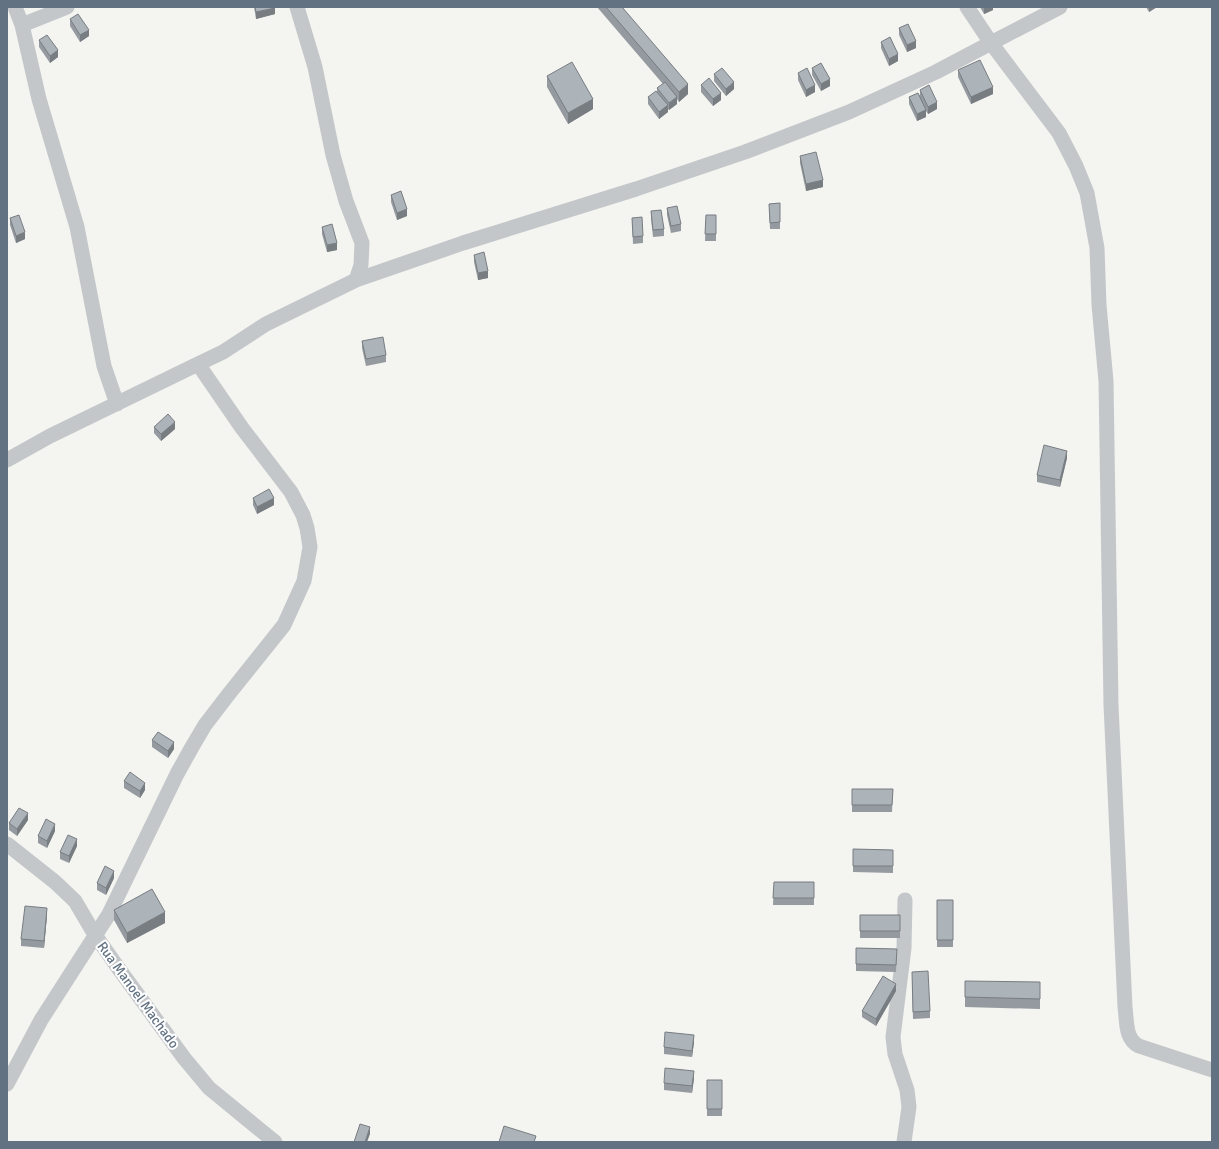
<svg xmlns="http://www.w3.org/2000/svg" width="1219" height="1149" font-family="Signika,sans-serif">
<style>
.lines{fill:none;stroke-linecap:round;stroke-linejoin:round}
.minor{stroke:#c4c7ca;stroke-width:15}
.wall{fill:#949a9f}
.shaded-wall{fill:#787d82}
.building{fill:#acb3b9;stroke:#787d82}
.labels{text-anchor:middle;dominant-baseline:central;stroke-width:4;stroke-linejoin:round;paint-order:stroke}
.street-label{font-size:14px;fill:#627283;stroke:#fff}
</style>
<rect width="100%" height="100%" fill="#f4f4f0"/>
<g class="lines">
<path class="minor" d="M15,7L22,25L39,99L77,227L104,366L117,404
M297,7L315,67L333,155L346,201L362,243L361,265L356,280
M1060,7L991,43L1059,133L1076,166L1087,193L1097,248L1099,305L1106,381L1111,705L1125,1007C1127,1022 1125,1039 1139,1046L1212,1070
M22,25L67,7
M7,460L50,436L198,364
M7,844L55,882L75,901L95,935L119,969L184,1058L209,1088L275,1142
M7,1084L41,1020L109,914L177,774L192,747L205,725L228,695L284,625L304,581L310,547L307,528L303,515L291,492L242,428L198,364L223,352L266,324L356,280L463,243L636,189L745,152L849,112L936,72L991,43L967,7
M904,1142L909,1107L907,1090L895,1054L893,1037L904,948L905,900"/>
</g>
<path class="wall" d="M254,7H275V14L256,19Z
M597,7H622L688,94L679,102L677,99V104L669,110L668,109V112L659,119L648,104V97L657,92V88L663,84Z
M980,7H993V10L984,14Z
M1146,7H1157L1149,12Z
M70,19L89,36L80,42L70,26Z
M899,28L916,48L907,52L899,35Z
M39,40L58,57L50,63L39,47Z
M881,42L898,61L889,66L881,48Z
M812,68L830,86L821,91L812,75Z
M958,70L993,94L971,104L958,77Z
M798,73L815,92L806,97L798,80Z
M714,74L734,89L726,96L714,81Z
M547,76L593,109L568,124L547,87Z
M701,85L721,100L713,106L701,92Z
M920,90L937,109L928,114L926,111V117L917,121L909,104V97L920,95Z
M800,156L823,187L806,191L800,163Z
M391,195L407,216L397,220L391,202Z
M780,203V229H770L769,204Z
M667,208L681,224V231L671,233L667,215Z
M651,211L664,229V236L653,237L651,218Z
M706,215H716V241H705Z
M10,218L25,239L16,243L10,225Z
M632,218L643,236V243L633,244Z
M322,227L337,250L327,252L322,234Z
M474,255L488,278L478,280L474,262Z
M362,341L386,355V362L366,366L362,348Z
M154,427L175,429L161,441L154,433Z
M1067,458L1060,487L1037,482V475Z
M253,498L274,505L257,514L253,505Z
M152,740L174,749L168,758L152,747Z
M124,781L145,790L140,798L124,788Z
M852,789H893L892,812H852Z
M28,820L17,836L9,830V823Z
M55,831L47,848L38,843V836Z
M77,846L69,863L60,859V852Z
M853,849L893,850V873L853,872Z
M114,878L106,895L97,890V883Z
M774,882H814V905H773Z
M937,900H953V947H937Z
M114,910L165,923L127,943L114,920Z
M47,915L44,948L21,946V939Z
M860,915H900V938H860Z
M856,948L897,949L896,972L856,971Z
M912,979L930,1011V1018L913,1019Z
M1040,982V1009L965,1007V997Z
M896,991L876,1026L862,1017V1011Z
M694,1042L692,1057L664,1054V1047Z
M694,1078L692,1093L664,1090V1083Z
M707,1080H722V1116H707Z"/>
<path class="shaded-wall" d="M984,7H993V10L984,14Z
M1149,7H1157L1149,12Z
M275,8V14L256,19V12Z
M89,30V36L80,42V35Z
M916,41V48L907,52V45Z
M58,50V57L50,63V56Z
M898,54V61L889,66V59Z
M830,79V86L821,91V84Z
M734,82V89L726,96V89Z
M688,84V94L679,102V92Z
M815,85V92L806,97V90Z
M993,87V94L971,104V97Z
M721,93V100L713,106V99Z
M677,97V104L669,110V103Z
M593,99V109L568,124V113Z
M937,102V109L928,114V107Z
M668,105V112L659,119V112Z
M926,110V117L917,121V114Z
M823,180V187L806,191V184Z
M407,209V216L397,220V213Z
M25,232V239L16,243V236Z
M337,243V250L327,252V245Z
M488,271V278L478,280V273Z
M175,422V429L161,441V434Z
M1067,451V458L1060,487V480Z
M274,498V505L257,514V507Z
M174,742V749L168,758V751Z
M145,783V790L140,798V791Z
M28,813V820L17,836V829Z
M55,824V831L47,848V841Z
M77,839V846L69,863V856Z
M114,871V878L106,895V888Z
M47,908V915L44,948V941Z
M165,912V923L127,943V933Z
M896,984V991L876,1026V1019Z
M694,1035V1042L692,1057V1051Z
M694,1071V1078L692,1093V1086Z
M370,1127V1134L367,1142H365Z"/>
<path class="building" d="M255,7H275V8L256,12Z
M606,7H622L688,84L679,92Z
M78,14L89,30L80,35L70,19Z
M908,24L916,41L907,45L899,28Z
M47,35L58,50L50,56L39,40Z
M890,37L898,54L889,59L881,42Z
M980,60L993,87L971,97L958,70Z
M572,62L593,99L568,113L547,76Z
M821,63L830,79L821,84L812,68Z
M722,68L734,82L726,89L714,74Z
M807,68L815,85L806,90L798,73Z
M709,78L721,93L713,99L701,85Z
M665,82L677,97L669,103L657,88Z
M929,85L937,102L928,107L920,90Z
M656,91L668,105L659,112L648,97Z
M918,93L926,110L917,114L909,97Z
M816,152L823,180L806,184L800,156Z
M401,191L407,209L397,213L391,195Z
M780,203V222L770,223L769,204Z
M677,206L681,224L671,226L667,208Z
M661,210L664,229L653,230L651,211Z
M19,215L25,232L16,236L10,218Z
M706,215H716V234H705Z
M642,217L643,236L633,237L632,218Z
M332,224L337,243L327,245L322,227Z
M484,252L488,271L478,273L474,255Z
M383,337L386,355L366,359L362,341Z
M168,414L175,422L161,434L154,427Z
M1044,445L1067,451L1060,480L1037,475Z
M269,489L274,498L257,507L253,498Z
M158,732L174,742L168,751L152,740Z
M130,772L145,783L140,791L124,781Z
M852,789H893L892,805H852Z
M19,808L28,813L17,829L9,823Z
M46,819L55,824L47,841L38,836Z
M68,835L77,839L69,856L60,852Z
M853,849L893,850V866H853Z
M105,866L114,871L106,888L97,883Z
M774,882H814V898H773Z
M152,889L165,912L127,933L114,910Z
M937,900H953V940H937Z
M25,906L47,908L44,941L21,939Z
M860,915H900V931H860Z
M856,948L897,949L896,965L856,964Z
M928,971L930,1011L913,1012L912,972Z
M883,976L896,984L876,1019L862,1011Z
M965,981L1040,982V999L965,997Z
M665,1032L694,1035L692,1051L664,1047Z
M665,1068L694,1071L692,1086L664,1083Z
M707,1080H722V1109H707Z
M360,1124L370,1127L365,1142H354Z
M504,1126L536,1136L534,1142H499Z"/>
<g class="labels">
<g class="street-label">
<text transform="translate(138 995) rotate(54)">Rua Manoel Machado</text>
</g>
</g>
<rect width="1219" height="1149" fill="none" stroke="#627283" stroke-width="16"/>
</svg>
